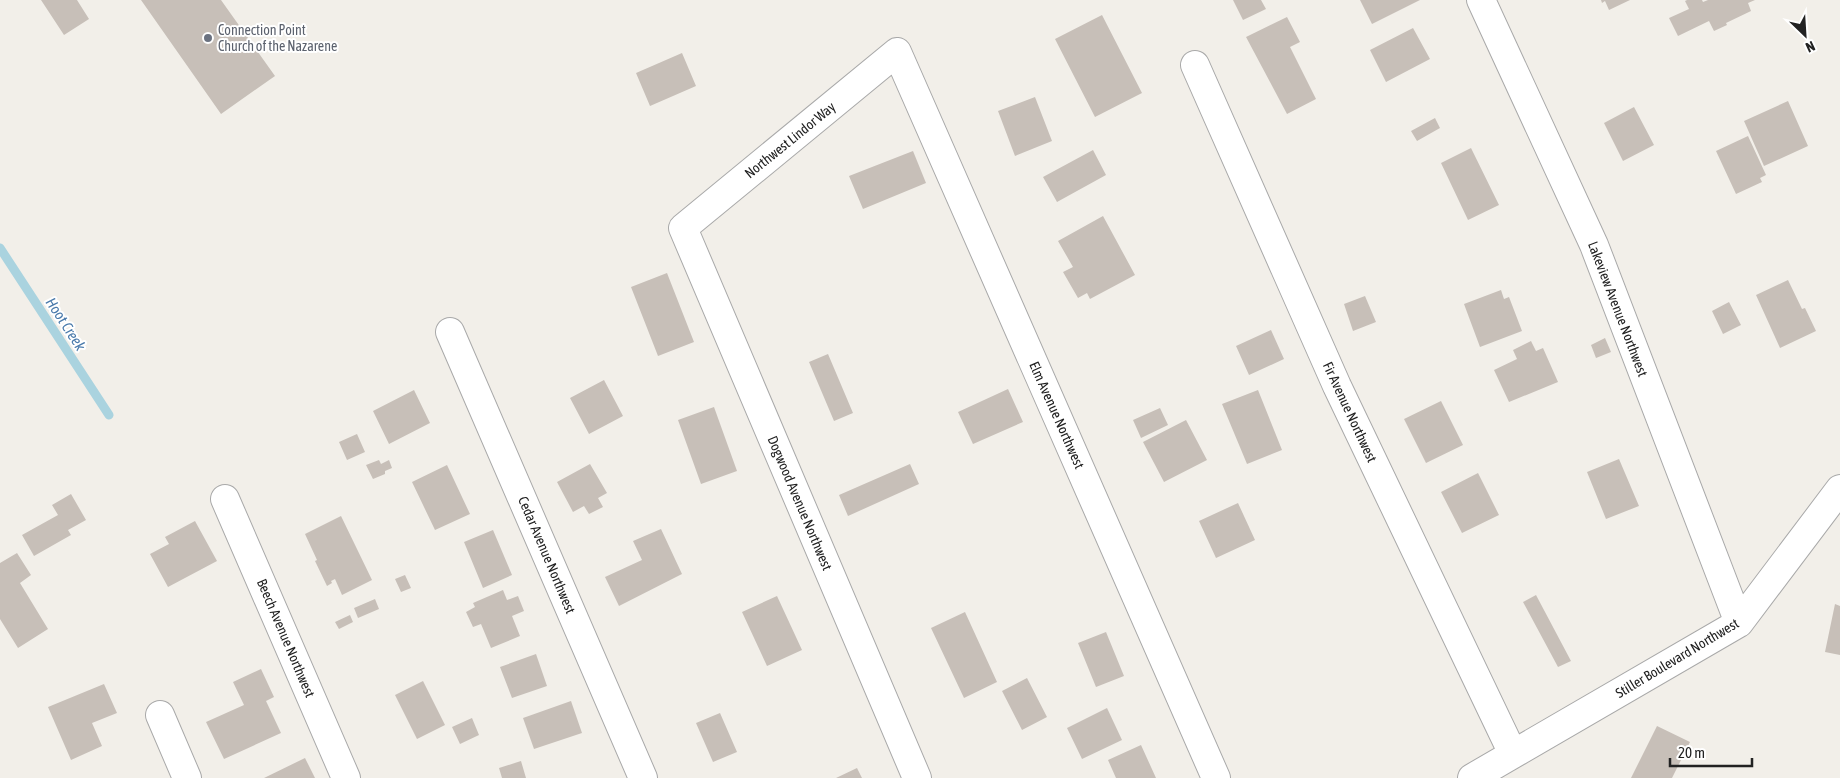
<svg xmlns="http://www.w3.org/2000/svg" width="1840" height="778" font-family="'Asap Condensed',sans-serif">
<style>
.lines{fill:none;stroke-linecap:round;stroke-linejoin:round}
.stream{stroke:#aad3df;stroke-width:9}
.building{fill:#c7bfb8}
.minor-casing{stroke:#a9a9a9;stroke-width:30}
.minor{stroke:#fff;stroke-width:28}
.worship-dot{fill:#6b7280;stroke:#fff;stroke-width:2}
.labels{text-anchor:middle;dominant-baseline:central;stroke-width:4;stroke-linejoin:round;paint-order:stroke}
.worship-label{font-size:14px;fill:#5b616d;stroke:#fff;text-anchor:start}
.street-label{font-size:14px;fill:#222;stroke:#fff}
.water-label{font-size:15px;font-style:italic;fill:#4a7aab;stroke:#fff}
</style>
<rect width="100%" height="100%" fill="#f2efe9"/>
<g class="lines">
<path class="stream" d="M0,248L109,415"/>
</g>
<path class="building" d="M41,0H77L89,19L64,35Z
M141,0H221L275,76L221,114Z
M1233,0H1261L1266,9L1243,20Z
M1360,0H1420L1372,24Z
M1601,0H1630L1609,10L1605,1L1602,3Z
M1687,0H1702L1703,2L1708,0H1755L1748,3L1751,11L1726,23L1727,25L1714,31L1709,21L1678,36L1669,18L1689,9L1685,1Z
M1102,15L1142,93L1095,117L1055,39Z
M1287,17L1300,42L1290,47L1316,99L1287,114L1246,37Z
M1413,28L1430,59L1386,82L1370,50Z
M682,53L696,86L650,106L636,73Z
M1035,97L1052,141L1015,156L998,111Z
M1788,101L1808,146L1764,166L1744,121Z
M1634,107L1654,145L1623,161L1604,123Z
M1435,118L1440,128L1417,141L1411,131Z
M1748,136L1766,175L1760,178L1762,182L1736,194L1716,151Z
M1471,148L1499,205L1468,220L1441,163Z
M1093,150L1106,175L1057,202L1043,177Z
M913,151L926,183L863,209L849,176Z
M1103,216L1135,275L1090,299L1087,293L1078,298L1063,272L1073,267L1058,241Z
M667,273L694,342L658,356L631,287Z
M1788,280L1802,309L1805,308L1816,331L1780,348L1756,295Z
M1501,290L1504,299L1509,297L1522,331L1480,347L1464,304Z
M1365,296L1376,322L1353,331L1344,304Z
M1729,302L1741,325L1723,334L1712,311Z
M1271,330L1284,359L1249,375L1236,346Z
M1605,338L1611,352L1596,358L1591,345Z
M1531,341L1536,351L1543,348L1558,382L1509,402L1494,370L1517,359L1513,350Z
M828,354L853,413L834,421L809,362Z
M604,380L623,416L589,434L570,398Z
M1008,389L1023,422L973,444L958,412Z
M414,390L430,423L389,444L373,411Z
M1258,390L1282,450L1247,464L1222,404Z
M1441,401L1463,445L1426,463L1404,419Z
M714,407L737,471L701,484L678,420Z
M1160,408L1168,425L1141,438L1133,420Z
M1186,420L1207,460L1164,482L1143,442Z
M357,434L365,452L347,460L339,442Z
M1619,459L1639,506L1606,519L1587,472Z
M379,460L381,464L389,460L392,468L385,471V474L373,479L366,465Z
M590,464L607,493L598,498L603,507L589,514L584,506L573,512L557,482Z
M910,464L919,484L848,516L839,495Z
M447,465L470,514L435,530L412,482Z
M1478,473L1499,515L1462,533L1441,492Z
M71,494L86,520L68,530L71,535L34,556L22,535L58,515L52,505Z
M1238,503L1255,540L1216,558L1199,521Z
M341,516L372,580L342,595L335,579L331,581L332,583L327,586L315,561L317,560L305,534Z
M195,521L217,561L168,587L150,554L169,544L165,537Z
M661,529L682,574L619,606L605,577L642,560L633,541Z
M493,530L512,575L483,588L464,542Z
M17,553L31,575L20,583L48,629L18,648L0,619V563Z
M405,575L411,588L401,592L395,579Z
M503,590L507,600L518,596L524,611L512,616L520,636L491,648L481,624L473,627L466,612L475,607L473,603Z
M1536,595L1571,661L1558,667L1523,602Z
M777,596L802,650L767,666L742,612Z
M375,599L379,609L358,618L354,608Z
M1835,604L1840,606V655L1825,652Z
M965,612L997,682L964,698L931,628Z
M350,615L353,622L339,629L335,622Z
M1106,632L1124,676L1096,687L1078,643Z
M536,654L547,686L512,698L500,667Z
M261,669L274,697L266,701L281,733L224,759L206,722L244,705L233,682Z
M1027,678L1047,717L1022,730L1002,691Z
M423,681L445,725L417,739L395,695Z
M104,684L117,713L92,723L102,746L71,760L48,707Z
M571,701L582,733L534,749L523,718Z
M1107,708L1122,740L1082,759L1067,728Z
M720,713L737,752L713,762L696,723Z
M472,718L479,735L460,744L452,727Z
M1657,726L1690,742L1672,778H1631Z
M1141,745L1156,778H1116L1108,760Z
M305,758L315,778H264Z
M521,761L526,778H502L499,768Z
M857,768L862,778H836Z"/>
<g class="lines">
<defs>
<path id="minor" d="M1481,0L1594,245L1739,623
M1195,65L1337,386L1513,754
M450,332L643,778
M225,499L346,778
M160,715L187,778
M917,778L683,228L897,52L1216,778
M1472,778L1739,623L1840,489"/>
</defs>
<use href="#minor" class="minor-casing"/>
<use href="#minor" class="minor"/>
</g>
<circle class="worship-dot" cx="208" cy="38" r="5"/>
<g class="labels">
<g class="worship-label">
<text x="218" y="30">Connection Point<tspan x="218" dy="16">Church of the Nazarene</tspan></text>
</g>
<g class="street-label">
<text transform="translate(790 140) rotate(-39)">Northwest Lindor Way</text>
<text transform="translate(1618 309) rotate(69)">Lakeview Avenue Northwest</text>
<text transform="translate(1350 412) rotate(65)">Fir Avenue Northwest</text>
<text transform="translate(1057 415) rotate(66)">Elm Avenue Northwest</text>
<text transform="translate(800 503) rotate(67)">Dogwood Avenue Northwest</text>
<text transform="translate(547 555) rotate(67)">Cedar Avenue Northwest</text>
<text transform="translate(286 638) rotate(67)">Beech Avenue Northwest</text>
<text transform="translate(1677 658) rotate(-31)">Stiller Boulevard Northwest</text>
</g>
<g class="water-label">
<text transform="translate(66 324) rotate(57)">Hoot Creek</text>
</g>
</g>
<g transform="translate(1805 35) rotate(155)" stroke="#ffffff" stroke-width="4" paint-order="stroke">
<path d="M0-4L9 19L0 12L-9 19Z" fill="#222222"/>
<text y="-8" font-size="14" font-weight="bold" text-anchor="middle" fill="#222222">N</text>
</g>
<path d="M1670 758v8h82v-8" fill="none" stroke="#222222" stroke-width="2.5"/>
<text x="1678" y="758" font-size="15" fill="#222222" stroke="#ffffff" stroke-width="4" paint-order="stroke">20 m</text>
</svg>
